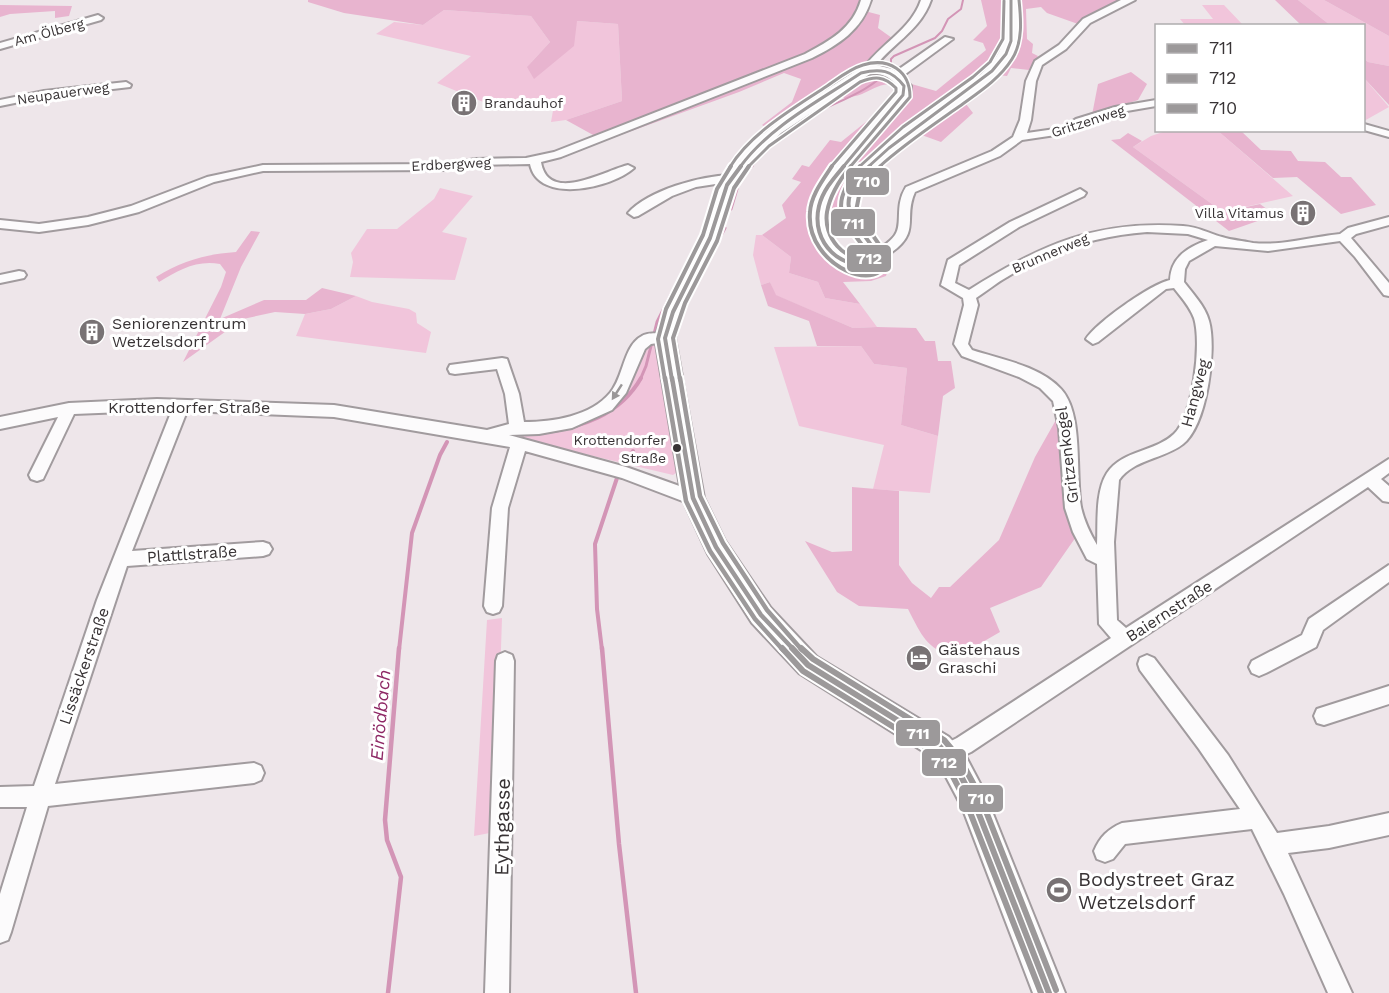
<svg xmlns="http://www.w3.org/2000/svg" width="1389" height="993" font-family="'Work Sans',sans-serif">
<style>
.green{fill:#f1c5db}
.forest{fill:#e8b4cf}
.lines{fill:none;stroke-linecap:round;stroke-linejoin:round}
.stream-far3{stroke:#d395b6;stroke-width:2}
.stream-far2{stroke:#d395b6;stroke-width:3}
.stream-far1{stroke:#d395b6;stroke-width:4}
.stream{stroke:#d395b6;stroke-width:4.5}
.minor-casing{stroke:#a19b9e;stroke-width:4}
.secondary-casing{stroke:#a19b9e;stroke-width:4}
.minor{fill:#fcfbfc;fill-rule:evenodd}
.secondary{fill:#fcfbfc;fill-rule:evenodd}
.bus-1-far3-casing{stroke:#fff;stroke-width:6}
.bus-1-far2-casing{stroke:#fff;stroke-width:8}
.bus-1-far1-casing{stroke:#fff;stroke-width:9}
.bus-1-casing{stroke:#fff;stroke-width:10}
.bus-2-far3-casing{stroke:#fff;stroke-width:6}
.bus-2-far2-casing{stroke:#fff;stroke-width:8}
.bus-2-far1-casing{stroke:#fff;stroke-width:9}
.bus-2-casing{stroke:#fff;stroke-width:10}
.bus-3-far3-casing{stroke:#fff;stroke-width:6}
.bus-3-far2-casing{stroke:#fff;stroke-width:8}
.bus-3-far1-casing{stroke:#fff;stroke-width:9}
.bus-3-casing{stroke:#fff;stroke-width:10}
.bus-1-far3{stroke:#9c999a;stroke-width:3}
.bus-1-far2{stroke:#9c999a;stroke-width:4}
.bus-1-far1{stroke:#9c999a;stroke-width:4.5}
.bus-1{stroke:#9c999a;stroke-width:6}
.bus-2-far3{stroke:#9c999a;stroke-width:3}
.bus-2-far2{stroke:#9c999a;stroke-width:4}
.bus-2-far1{stroke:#9c999a;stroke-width:4.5}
.bus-2{stroke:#9c999a;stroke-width:6}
.bus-3-far3{stroke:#9c999a;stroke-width:3}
.bus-3-far2{stroke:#9c999a;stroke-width:4}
.bus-3-far1{stroke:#9c999a;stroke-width:4.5}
.bus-3{stroke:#9c999a;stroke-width:6}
.oneway{fill:#9a9798}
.bus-dot{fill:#383335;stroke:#fff;stroke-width:2}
.labels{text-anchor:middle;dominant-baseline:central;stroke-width:6;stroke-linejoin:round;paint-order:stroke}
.far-street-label{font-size:14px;fill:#383335;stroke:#fff}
.far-poi-label{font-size:14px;fill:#383335;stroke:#fff;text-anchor:start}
.bus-label{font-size:14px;fill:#383335;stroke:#fff;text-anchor:end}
.poi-label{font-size:16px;fill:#383335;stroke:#fff;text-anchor:start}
.street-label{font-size:16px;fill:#383335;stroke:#fff}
.water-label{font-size:18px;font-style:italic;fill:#8e2865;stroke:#fff}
.near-street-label{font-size:20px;fill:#383335;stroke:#fff}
.near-poi-label{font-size:20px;fill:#383335;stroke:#fff;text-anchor:start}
.line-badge{stroke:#fff;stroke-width:2}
.badge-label{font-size:16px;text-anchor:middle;font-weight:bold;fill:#fff}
</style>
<rect width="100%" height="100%" fill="#eee6ea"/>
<path class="green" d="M1298,0H1324L1389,36V66L1368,62L1364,59V26L1330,25Z
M1202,5H1224L1243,25H1185L1180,19H1213Z
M444,10L531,16L550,42L527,67L577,21L618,24L622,101L566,120L551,122L554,105L488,104L437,83L471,56L376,34L394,22L423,25Z
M1364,78L1389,107L1364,121Z
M1166,131H1218L1293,196L1223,212L1133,147L1151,136Z
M440,188L473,196L442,232L467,238L455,280L350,277L353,262L351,253L367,229H397L434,199Z
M756,235H762L791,257L789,273L818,282L825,298L860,304L877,327L853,328L775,295L770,282L761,285L753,255Z
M356,296L372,302L409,309L416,313L417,323L431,332L426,353L296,336L305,314L331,309Z
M656,343L679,471L673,475L521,439L522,432L592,418L646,345Z
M861,346L874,364L907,368L901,425L938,436L930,493L873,489L884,445L799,426L774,347Z
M502,618L495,832L474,836L487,620Z"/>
<path class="forest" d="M308,0H862L861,10L880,15L878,28L892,38L864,67L825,94L767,128L762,125L792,102L801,79L784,73L739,92L604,141L566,120L622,101L618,24L577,21L574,46L534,79L527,67L550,42L531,16L444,10L423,25L344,13L308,2Z
M981,0H1006L1008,11L1005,42L994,61L965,87L879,152L841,211L831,210L829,217L835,247L824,224L827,199L840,177L908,83L936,91L986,50L983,43L973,40L987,26Z
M1015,0H1125L1078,24L1047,13L1041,7L1026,9L1027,39L1033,44L1032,53L1038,56L1029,70L1011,68L1007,76L998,75L966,104L973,113L941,142L916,133L1007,60Z
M1275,0H1298L1330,25H1301Z
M1324,0H1389V36Z
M0,5L72,6L69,16L55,18V11L10,14L0,17Z
M1364,59L1368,62L1389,66V105L1364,78Z
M1131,72L1147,84L1138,100L1092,115L1098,84Z
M878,73L898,83L896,97L813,212L847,270C863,274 882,275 887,256L889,266L886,276L871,281L843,282L860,304L825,298L818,282L789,273L791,257L762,235L786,218L782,205L801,182L792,179L802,165L809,167L830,140L841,142L888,104L894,89L892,84C880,84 875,88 864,93C859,96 852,96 846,99L841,96Z
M1218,131H1241L1261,150L1291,151L1298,161L1325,162L1341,177H1351L1376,205L1341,214L1297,177L1273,178Z
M1128,133L1142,141L1133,147L1223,212L1260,204L1275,215L1229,231L1111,140L1120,139Z
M251,231L260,232L241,267L220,319L264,300H306L322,288L356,296L331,309L305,314L275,312L243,319L183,362L221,287L226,272L220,264C196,260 179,270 159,282L156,277C182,261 206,254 236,252Z
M770,282L776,295L853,328L877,327L916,328L925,341H935L938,361H951L955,388L943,396L938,436L901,425L907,368L874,364L861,346H817L809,321L768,306L761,285Z
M1061,411L1078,534L1041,587L990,608L1000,632L955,658C925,647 922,636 908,609L859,606L837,592L805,541L832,552L852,551V487L899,491V565L912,583L931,598L939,587H950L999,540L1035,457Z"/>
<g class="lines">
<path class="stream-far3" d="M817,112C844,99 872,90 891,67V59L894,56L935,38L942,31L948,19L961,9L963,0
M775,139L815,114
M751,167L768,146"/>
<path class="stream-far2" d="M731,209L739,182L752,166
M706,264L725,228
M640,380L646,366L657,322L671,294"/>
<path class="stream-far1" d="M541,433C581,428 620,415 641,378
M623,469L633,451
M399,650L412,533L440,455L447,442
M602,650L597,609L595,544L618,475"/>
<path class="stream" d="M602,648L619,844L636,993
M388,993L401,877L387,840L385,820L399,648"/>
<defs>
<path id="minor" d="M861,0H871C862,30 838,45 812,58L561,157L541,162C548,205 606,170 628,165L634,168C612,188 538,205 530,164L476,165L444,170L263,171L214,182L139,212L88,225L39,232L0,228V220L39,224L88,217L131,206L207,177L263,165L444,164L476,159L526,158L554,152L805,54C830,41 853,28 861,0Z
M921,0H931C920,32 889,45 871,72H863L862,70C880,44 911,30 921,0Z
M1121,0H1135L1090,23L1066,49L1042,65L1036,81L1031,120L1027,133L1062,128L1076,119L1115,107L1156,100V106L1121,112L1084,123L1069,133L1022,140L1000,156L915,192C903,218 921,231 892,252C886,256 882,260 874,258L873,255C879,247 889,244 895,235C903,224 894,206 906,187L992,151L1013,137L1020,120L1026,81L1035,61L1059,45L1083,19Z
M98,15L103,18L101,20L0,49V43Z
M945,37L953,39L900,78H892V74Z
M126,82L131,85L130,87L44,97L0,106V100L44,91Z
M1364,124L1389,131V137L1364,130Z
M731,175L737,179L735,181L696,187L672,196L638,216L634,217L628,213C649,190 700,176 731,175Z
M1080,189L1086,193L1084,196L1019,227L959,265L955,283L969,290C1040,245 1096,220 1183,226C1198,227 1208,233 1222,237C1231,240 1244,241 1253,243C1282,246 1311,237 1340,234L1348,228L1389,217V225L1356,234L1351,238L1389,283V296L1384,295L1355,257L1340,241L1268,251L1215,246L1189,261L1185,269L1184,282C1193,294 1205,306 1209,321C1217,349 1207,425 1183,444C1164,459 1134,459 1119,480L1114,542L1117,620L1126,628L1389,459V473L1381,479L1389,486V502L1383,501L1368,487L971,752L946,764L939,761L936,754L939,747L957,738L1111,638L1099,624L1097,564L1087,559L1073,532L1065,508L1059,428L1053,401L1040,388L1019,377L962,356L954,344L964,305L963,298L941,285L948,260L1010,222ZM1147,232L1188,234L1208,240C1188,247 1171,257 1170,280C1151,284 1097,322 1086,339L1093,344L1098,342L1166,289L1174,288C1181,297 1190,307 1194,318C1202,343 1193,416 1174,434C1155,452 1122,450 1107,473C1095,492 1098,523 1097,545C1090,533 1084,521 1081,507C1075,474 1084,414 1061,389C1040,366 1000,359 972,350L968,344L978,305L976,298C987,291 996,283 1007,277C1050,250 1096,236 1147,232Z
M19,271L24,272L26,275L24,278L0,283V275Z
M665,333L672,338L670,341L651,344L645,349L626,393L612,410L572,428L539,434L509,435L626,467L699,493L701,498L699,503L693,505L622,478L525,451L508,508L502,606L499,612L493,614L487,612L484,606L492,508L510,447L334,417L187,411L132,551L263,542L269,544L272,549L269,554L263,556L127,566L55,784L254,763L261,766L264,773L261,780L254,783L48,806L11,932L8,940L0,943V894L27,807H0V787L34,786L97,600L172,410L74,414L43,479L37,481L31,479L29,475L58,417L0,429V417L69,403L157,399L334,405L487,430L509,424L505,394L497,369L455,374L450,373L448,369L450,365L502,358L507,359L519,394L524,422C553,422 591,416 610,393C624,377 623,346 642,336C648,332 658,334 665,333Z
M1389,565V582L1323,630L1316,647L1266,673L1259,676L1252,673L1249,667L1252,661L1302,635L1309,619Z
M505,652L512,655L514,661L509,993H485L496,661L498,655Z
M1147,655L1154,658L1228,755L1277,833L1329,826L1389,813V835L1329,848L1288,853L1352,993H1328L1284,894L1252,829L1125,844L1113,859L1105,862L1097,859L1094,851C1100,837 1108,829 1122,823L1240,809L1199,749L1140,670L1138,664L1140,658Z
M1389,686V704L1324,725L1317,723L1314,716L1317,709Z"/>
<path id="secondary" d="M1005,0H1017C1019,16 1021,34 1015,50C995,99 849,157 857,209C860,229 880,242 889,259L884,267C867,275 847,275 832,262C768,210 863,135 896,94L897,86C890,77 882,73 870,74L781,133L747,167L732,192L719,238L682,312L675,338L704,498L725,541L770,607L817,657L949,737L964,753L983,789L1065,993H1033L962,807L944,773L929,755L799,673L752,623L708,554L682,498L655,338L664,312L701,238L719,185L746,148L784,117L860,68L876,65L892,69L902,75L911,86L910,95L838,183C822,212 822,247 857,261L871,259C865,242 845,232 841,213C830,170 950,97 981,74C1006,52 1008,32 1005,0Z"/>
</defs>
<use href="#minor" class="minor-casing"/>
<use href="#secondary" class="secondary-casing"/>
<use href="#minor" class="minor"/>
<use href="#secondary" class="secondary"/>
<defs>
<path id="bus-1-far3" d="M740,167C770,126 819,101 861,73C880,68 892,70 904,86L903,95L843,167
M868,167L889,148L992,71L1006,54L1011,41V0"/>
<path id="bus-1-far2" d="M844,166C834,178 823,190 819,206C810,243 842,273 878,263L880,259C860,222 826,209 870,166
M672,380L665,338L673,312L710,238L727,185L741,166"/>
<path id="bus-1-far1" d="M672,378L693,498L716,547L761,615L794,650"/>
<path id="bus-1" d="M792,648L808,665L939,746L954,763L973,799L1049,993"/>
<path id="bus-2-far3" d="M730,167C751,133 791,110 824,88C836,80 849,69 863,65C889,57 910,71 910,97L850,167
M859,167L903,127L973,77L990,62L1003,39L1004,1"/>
<path id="bus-2-far2" d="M851,166C841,178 830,195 827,212C823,237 844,263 871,258C846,219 824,211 860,166
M665,380L658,339L666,309L703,235L717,189L731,166"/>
<path id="bus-2-far1" d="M665,378L686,501L710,551L755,619L783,650"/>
<path id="bus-2" d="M782,648L803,671L934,752L948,767L966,802L1041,993"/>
<path id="bus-3-far3" d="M748,167L769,146L860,82C875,76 884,76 896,88V92L831,167
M879,167C903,145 930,127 957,108C976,94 999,80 1012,59C1023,42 1021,19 1019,0"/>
<path id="bus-3-far2" d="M832,166C823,180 811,195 810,212C805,267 885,298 887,256L856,211L860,191L881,166
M680,380L673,338L685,303L717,241L734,188L749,166"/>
<path id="bus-3-far1" d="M680,378L700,496L723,543L767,610L802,650"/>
<path id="bus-3" d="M801,648L813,659L944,740L960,759L980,796L1056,990"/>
</defs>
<use href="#bus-1-far3" class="bus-1-far3-casing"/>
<use href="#bus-1-far2" class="bus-1-far2-casing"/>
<use href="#bus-1-far1" class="bus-1-far1-casing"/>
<use href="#bus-1" class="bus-1-casing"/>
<use href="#bus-2-far3" class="bus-2-far3-casing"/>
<use href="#bus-2-far2" class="bus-2-far2-casing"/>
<use href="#bus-2-far1" class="bus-2-far1-casing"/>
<use href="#bus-2" class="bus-2-casing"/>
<use href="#bus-3-far3" class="bus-3-far3-casing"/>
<use href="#bus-3-far2" class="bus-3-far2-casing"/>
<use href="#bus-3-far1" class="bus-3-far1-casing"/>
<use href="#bus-3" class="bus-3-casing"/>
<use href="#bus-1-far3" class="bus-1-far3"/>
<use href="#bus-1-far2" class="bus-1-far2"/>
<use href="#bus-1-far1" class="bus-1-far1"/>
<use href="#bus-1" class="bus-1"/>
<use href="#bus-2-far3" class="bus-2-far3"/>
<use href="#bus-2-far2" class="bus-2-far2"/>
<use href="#bus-2-far1" class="bus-2-far1"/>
<use href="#bus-2" class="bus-2"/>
<use href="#bus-3-far3" class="bus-3-far3"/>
<use href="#bus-3-far2" class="bus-3-far2"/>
<use href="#bus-3-far1" class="bus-3-far1"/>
<use href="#bus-3" class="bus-3"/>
</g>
<defs><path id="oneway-solid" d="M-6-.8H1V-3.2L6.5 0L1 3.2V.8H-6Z" transform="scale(1.5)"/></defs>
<use class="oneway" href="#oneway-solid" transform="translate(617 392) rotate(123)"/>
<defs>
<symbol id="building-disc" viewBox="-11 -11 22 22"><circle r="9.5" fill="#787274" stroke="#fff"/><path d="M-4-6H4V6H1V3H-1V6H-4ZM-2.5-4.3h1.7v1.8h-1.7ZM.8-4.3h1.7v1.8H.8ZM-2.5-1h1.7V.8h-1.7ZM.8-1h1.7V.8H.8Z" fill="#fff"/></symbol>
<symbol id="hotel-disc" viewBox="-11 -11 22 22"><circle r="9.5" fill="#787274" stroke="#fff"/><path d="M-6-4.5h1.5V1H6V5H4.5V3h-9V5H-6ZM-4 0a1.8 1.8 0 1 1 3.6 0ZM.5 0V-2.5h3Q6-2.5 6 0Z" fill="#fff"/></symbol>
<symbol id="stadium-disc" viewBox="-11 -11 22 22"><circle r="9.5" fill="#787274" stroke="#fff"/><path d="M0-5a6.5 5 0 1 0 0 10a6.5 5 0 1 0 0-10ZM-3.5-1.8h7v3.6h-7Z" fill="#fff"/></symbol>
</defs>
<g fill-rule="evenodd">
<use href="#building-disc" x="449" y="88" width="30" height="30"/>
<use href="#building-disc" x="1288" y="198" width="30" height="30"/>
<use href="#building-disc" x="77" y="317" width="30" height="30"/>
<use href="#hotel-disc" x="904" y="643" width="30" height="30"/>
<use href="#stadium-disc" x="1044" y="875" width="30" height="30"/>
</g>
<circle class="bus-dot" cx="677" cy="448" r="5"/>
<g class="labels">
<g class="far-street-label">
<text transform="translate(49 32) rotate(-15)">Am Ölberg</text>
<text transform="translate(63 93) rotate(-8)">Neupauerweg</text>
<text transform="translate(1088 121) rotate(-18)">Gritzenweg</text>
<text transform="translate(451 164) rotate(-3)">Erdbergweg</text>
<text transform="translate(1050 253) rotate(-23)">Brunnerweg</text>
</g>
<g class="far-poi-label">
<text x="484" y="103">Brandauhof</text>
<text x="1284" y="213" text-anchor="end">Villa Vitamus</text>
</g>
<g class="bus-label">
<text x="666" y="440">Krottendorfer<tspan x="666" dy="18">Straße</tspan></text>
</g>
<g class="poi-label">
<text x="112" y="323">Seniorenzentrum<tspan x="112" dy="18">Wetzelsdorf</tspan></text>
<text x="938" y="649">Gästehaus<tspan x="938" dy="18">Graschi</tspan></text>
</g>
<g class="street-label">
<text transform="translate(1195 393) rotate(-75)">Hangweg</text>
<text x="189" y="407">Krottendorfer Straße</text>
<text transform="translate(1067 455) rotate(-97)">Gritzenkogel</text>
<text transform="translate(192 554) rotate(-4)">Plattlstraße</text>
<text transform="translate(1169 611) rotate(-33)">Baiernstraße</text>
<text transform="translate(84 666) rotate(-71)">Lissäckerstraße</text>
</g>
<g class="water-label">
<text transform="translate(380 715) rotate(-85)">Einödbach</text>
</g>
<g class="near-street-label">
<text transform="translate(502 827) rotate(-89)">Eythgasse</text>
</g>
<g class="near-poi-label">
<text x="1078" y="879">Bodystreet Graz<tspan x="1078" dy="23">Wetzelsdorf</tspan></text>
</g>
</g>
<g class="line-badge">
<rect x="845" y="167" width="45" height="29" rx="6" fill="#9c999a"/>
<rect x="830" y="208" width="46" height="29" rx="6" fill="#9c999a"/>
<rect x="846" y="244" width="46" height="29" rx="6" fill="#9c999a"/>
<rect x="895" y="719" width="46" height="28" rx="6" fill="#9c999a"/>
<rect x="921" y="748" width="46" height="29" rx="6" fill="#9c999a"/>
<rect x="958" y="784" width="46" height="29" rx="6" fill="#9c999a"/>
</g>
<g class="badge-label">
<text x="867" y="187">710</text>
<text x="853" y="229">711</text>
<text x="869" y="264">712</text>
<text x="918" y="739">711</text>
<text x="944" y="768">712</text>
<text x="981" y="804">710</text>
</g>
<rect x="1155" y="24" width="210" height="108" fill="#ffffff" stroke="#afadae" stroke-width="1.5"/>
<rect x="1167" y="44" width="30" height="9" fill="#9c999a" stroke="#afadae" stroke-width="1.5"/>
<text x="1209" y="54" font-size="18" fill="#383335">711</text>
<rect x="1167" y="74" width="30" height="9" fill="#9c999a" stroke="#afadae" stroke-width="1.5"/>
<text x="1209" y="84" font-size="18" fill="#383335">712</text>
<rect x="1167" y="104" width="30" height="9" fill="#9c999a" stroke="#afadae" stroke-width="1.5"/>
<text x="1209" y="114" font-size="18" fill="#383335">710</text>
</svg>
